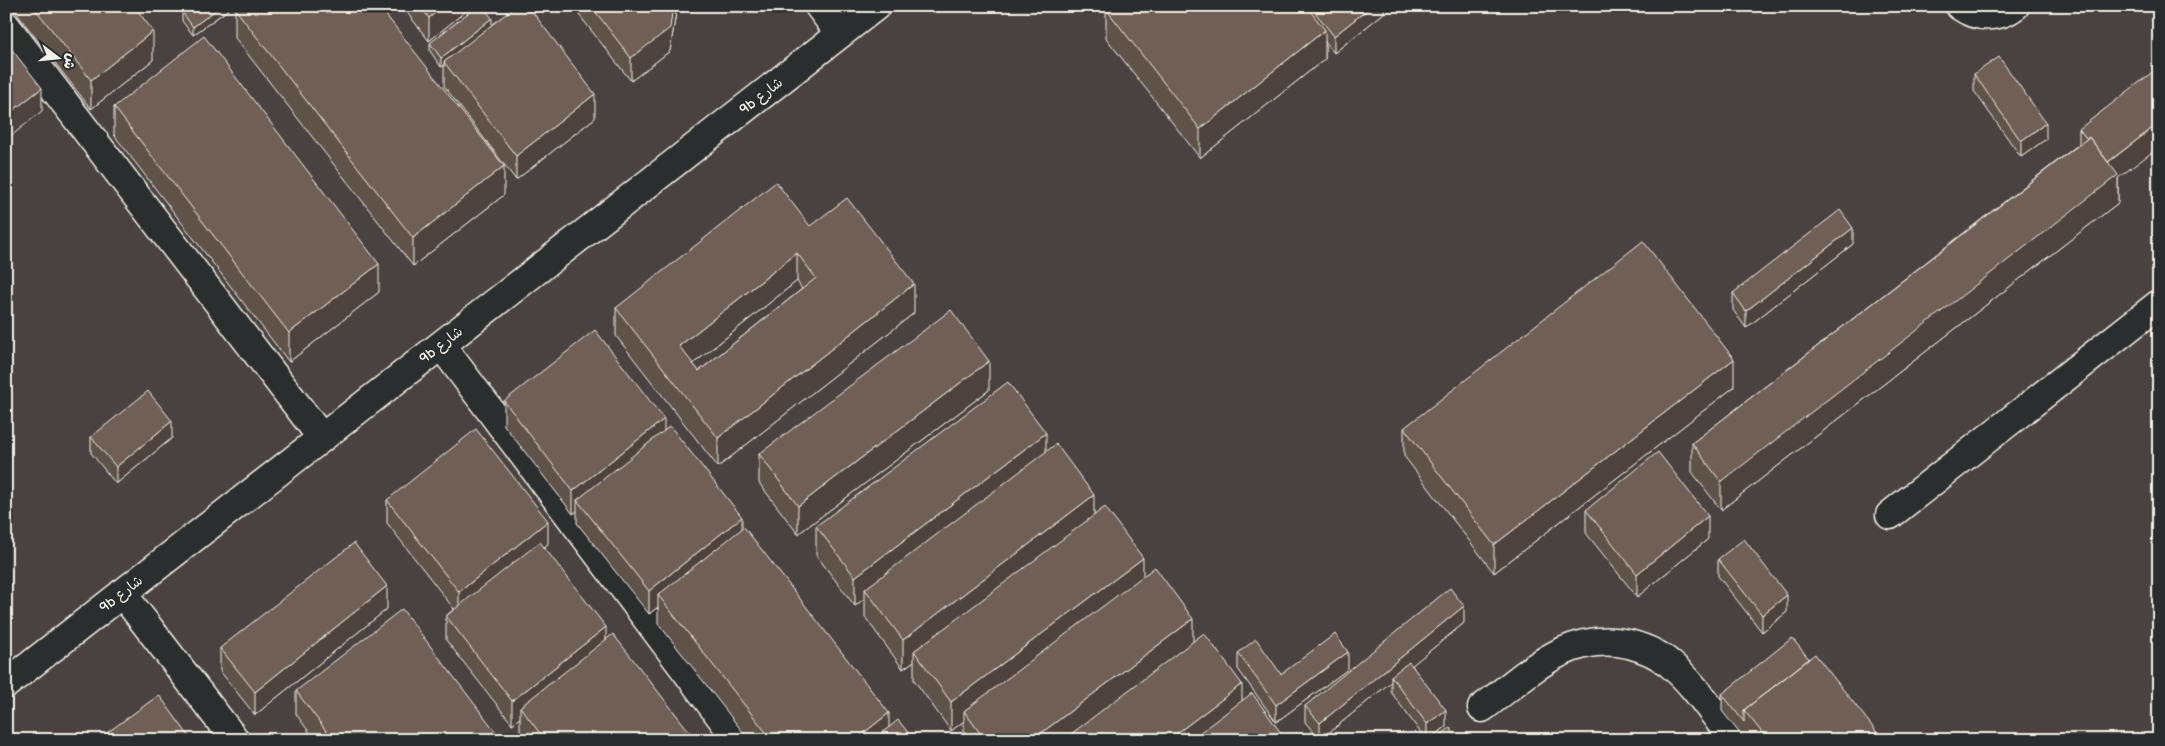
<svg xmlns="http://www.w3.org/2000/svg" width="2165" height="746" font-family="'Balsamiq Sans','Playpen Sans Arabic',sans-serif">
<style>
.built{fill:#484340}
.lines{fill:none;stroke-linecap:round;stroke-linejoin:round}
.minor-casing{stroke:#f4f1e8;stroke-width:31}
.minor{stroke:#2a2d2e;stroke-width:28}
.wall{fill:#5f524a;stroke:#f4f1e8;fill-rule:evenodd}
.shaded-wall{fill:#4e423c;stroke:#f4f1e8}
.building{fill:#6f5f56;stroke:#f4f1e8;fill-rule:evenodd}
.labels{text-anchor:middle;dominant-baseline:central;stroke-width:4;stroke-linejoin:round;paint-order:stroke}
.street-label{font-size:14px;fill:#f4f1e8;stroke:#2a2d2e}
</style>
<rect width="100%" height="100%" fill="#383736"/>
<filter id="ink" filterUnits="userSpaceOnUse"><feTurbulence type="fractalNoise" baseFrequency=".02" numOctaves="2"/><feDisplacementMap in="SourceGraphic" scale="10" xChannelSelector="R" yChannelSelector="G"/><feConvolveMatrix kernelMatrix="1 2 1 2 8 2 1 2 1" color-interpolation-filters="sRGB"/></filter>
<g filter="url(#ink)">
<path class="built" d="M6,6H2159V740H6Z"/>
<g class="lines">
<defs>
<path id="minor" d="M819,6L840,34
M1960,6C1977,18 1998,19 2015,6
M6,26L322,438
M441,345L738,740
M1890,515L2159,304
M122,593L235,740
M6,684L876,6
M1482,708C1528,674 1568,630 1629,644C1644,648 1659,654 1670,664C1695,684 1714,715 1734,740"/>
</defs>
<use href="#minor" class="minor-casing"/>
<use href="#minor" class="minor"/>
</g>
<path class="wall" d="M11,6H134L153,60L91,109Z
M229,6V9L193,35L182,21V12Z
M402,6H472L429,41Z
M572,6H677L670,51L631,81Z
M1110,6H1384V13L1334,53L1325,41V59L1200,158L1106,38V9Z
M235,9L504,195L413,266L235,38Z
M492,25L595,118L516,180L444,86V65L441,67L430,51V43Z
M1974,74L2046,139L2021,157L1974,91Z
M114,107L379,292L289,362L114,135Z
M2079,129L2118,178V203L1721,510L1692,472V443L2079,144Z
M810,226L914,313L718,467L616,336V308ZM797,281L802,289L699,371L693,364Z
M1853,244L1746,328L1733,310V293Z
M1734,387L1494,573L1404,456V428Z
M989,390L798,534L759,483V454Z
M504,401L664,430L742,528L889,727L914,740H749L658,623V607L649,614L577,523V511L573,514L504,425Z
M91,437L172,438L116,484L91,453Z
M1046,452L1193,641L1242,700L1286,740H964V721L951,731L914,680V661L903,669L865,617V598L855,606L816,555V526Z
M387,500L548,544L544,547L606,639L696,740H527L520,731V718L512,724L446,640V616L454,609L387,523Z
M1586,510L1708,539L1637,597L1586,533Z
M1718,559L1787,612L1762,632L1718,576Z
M387,609L255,715L220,671V648Z
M1464,623L1412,665L1446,727L1428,740H1426L1391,692V682L1320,740L1305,722V706Z
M1238,653L1281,674L1348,669L1276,722L1238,669Z
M1809,659L1883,740H1745L1722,711V694Z
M296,691L502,740H315L296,714Z"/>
<path class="shaded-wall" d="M221,6H229V9L193,35V27Z
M443,6H472L429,41V18Z
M673,6H677L670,51L631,81V58Z
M1372,6H1384V13L1334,53V36Z
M492,18V27L444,62V65L441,67V58Z
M1325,30V59L1200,158V129Z
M153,31V60L91,109V80Z
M42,88V111L6,140V116Z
M595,94V118L516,180V156Z
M2046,123V139L2021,157V141Z
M2159,123V147L2118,178V203L1721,510V482L2106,164Z
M504,166V195L413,266V238Z
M1853,228V244L1746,328V311Z
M797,253V281L679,375V346Z
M379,264V292L289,362V333Z
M914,284V313L718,467V438Z
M1734,359V387L1494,573V545Z
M989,361V390L798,534V506Z
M664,419V442L577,500V511L573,514V491Z
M172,421V438L116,484V467Z
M1046,433V461L865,589V598L855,606V577Z
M1094,495V524L914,651V661L903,669V640Z
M1708,516V539L1637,597V574Z
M742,517V540L658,595V607L649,614V591Z
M548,521V544L459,615V592Z
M1143,558V587L964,711V721L951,731V702Z
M387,586V609L255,715V692Z
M1787,595V612L1762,632V615Z
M1464,606V623L1394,680L1391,676V682L1320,740V723Z
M1193,619V647L1070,740H1032Z
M606,627V650L520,707V718L512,724V701Z
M1348,652V669L1276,722V705Z
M1242,684V712L1206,740H1168Z
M1446,710V727L1427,740V724Z
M889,713V740H855Z"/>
<path class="building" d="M33,6H134L153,31L91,80Z
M191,6H221L193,27L182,12Z
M239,6H379L504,166L413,238L235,9Z
M420,6H443L429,18Z
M477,6H482L492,18L441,58L430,43Z
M516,6H528L595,94L516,156L444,62Z
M591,6H673L670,28L631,58Z
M1110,6H1306L1325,30L1200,129L1106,9Z
M1310,6H1372L1334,36Z
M204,36L379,264L289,333L114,107Z
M6,42L42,88L6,116Z
M1999,57L2046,123L2021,141L1974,74Z
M2159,67V123L2108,162L2089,137L2087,139L2079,129Z
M2089,137L2118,175L1721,482L1692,443Z
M776,182L810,226L847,198L914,284L718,438L616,308ZM797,253L816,278L699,371L679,346Z
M1840,210L1853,228L1746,311L1733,293Z
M1643,241L1734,359L1494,545L1404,428Z
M951,310L989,361L798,506L759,454Z
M595,330L664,419L573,491L504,401Z
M1008,382L1046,433L855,577L816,526Z
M148,391L172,421L116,467L91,437Z
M670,426L742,517L649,591L577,500Z
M476,429L548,521L459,592L387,500Z
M1056,444L1094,495L903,640L865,589Z
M1658,452L1708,516L1637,574L1586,510Z
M1105,507L1143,558L951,702L914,651Z
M744,527L889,713L855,740H772L658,595Z
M1744,539L1787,595L1762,615L1718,559Z
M540,542L606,627L512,701L446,616Z
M354,543L387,586L255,692L220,648Z
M1155,567L1193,619L1032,740H985L964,711Z
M1450,588L1464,606L1320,723L1305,706Z
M402,609L502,740H333L296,691Z
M1204,633L1242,684L1168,740H1063Z
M613,634L696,740H545L520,707Z
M1335,634L1348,652L1276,705L1238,653L1256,639L1281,674Z
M1792,638L1809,659L1744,710V722L1722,694Z
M1815,654L1883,740H1768L1744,710Z
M1409,662L1446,710L1427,724L1391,676Z
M1252,693L1286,740H1190Z
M159,695L191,739L189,740H97Z
M898,720L914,740H873Z
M1450,728L1459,740H1435V739Z
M1701,733L1706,740H1692Z"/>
</g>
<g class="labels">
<g class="street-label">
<text transform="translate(761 96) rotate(-38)">9b شارع</text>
<text transform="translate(441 345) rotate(-38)">9b شارع</text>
<text transform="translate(121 594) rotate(-38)">9b شارع</text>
</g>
</g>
<rect width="2165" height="746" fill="none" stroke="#2a2d2e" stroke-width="25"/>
<rect x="12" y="12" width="2140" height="721" fill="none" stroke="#f4f1e8" stroke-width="2" filter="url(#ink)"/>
<g transform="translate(58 58) rotate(106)" stroke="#2a2d2e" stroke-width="4" paint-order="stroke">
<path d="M0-4L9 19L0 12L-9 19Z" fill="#f4f1e8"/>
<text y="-8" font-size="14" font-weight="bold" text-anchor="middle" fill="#f4f1e8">ش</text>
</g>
</svg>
